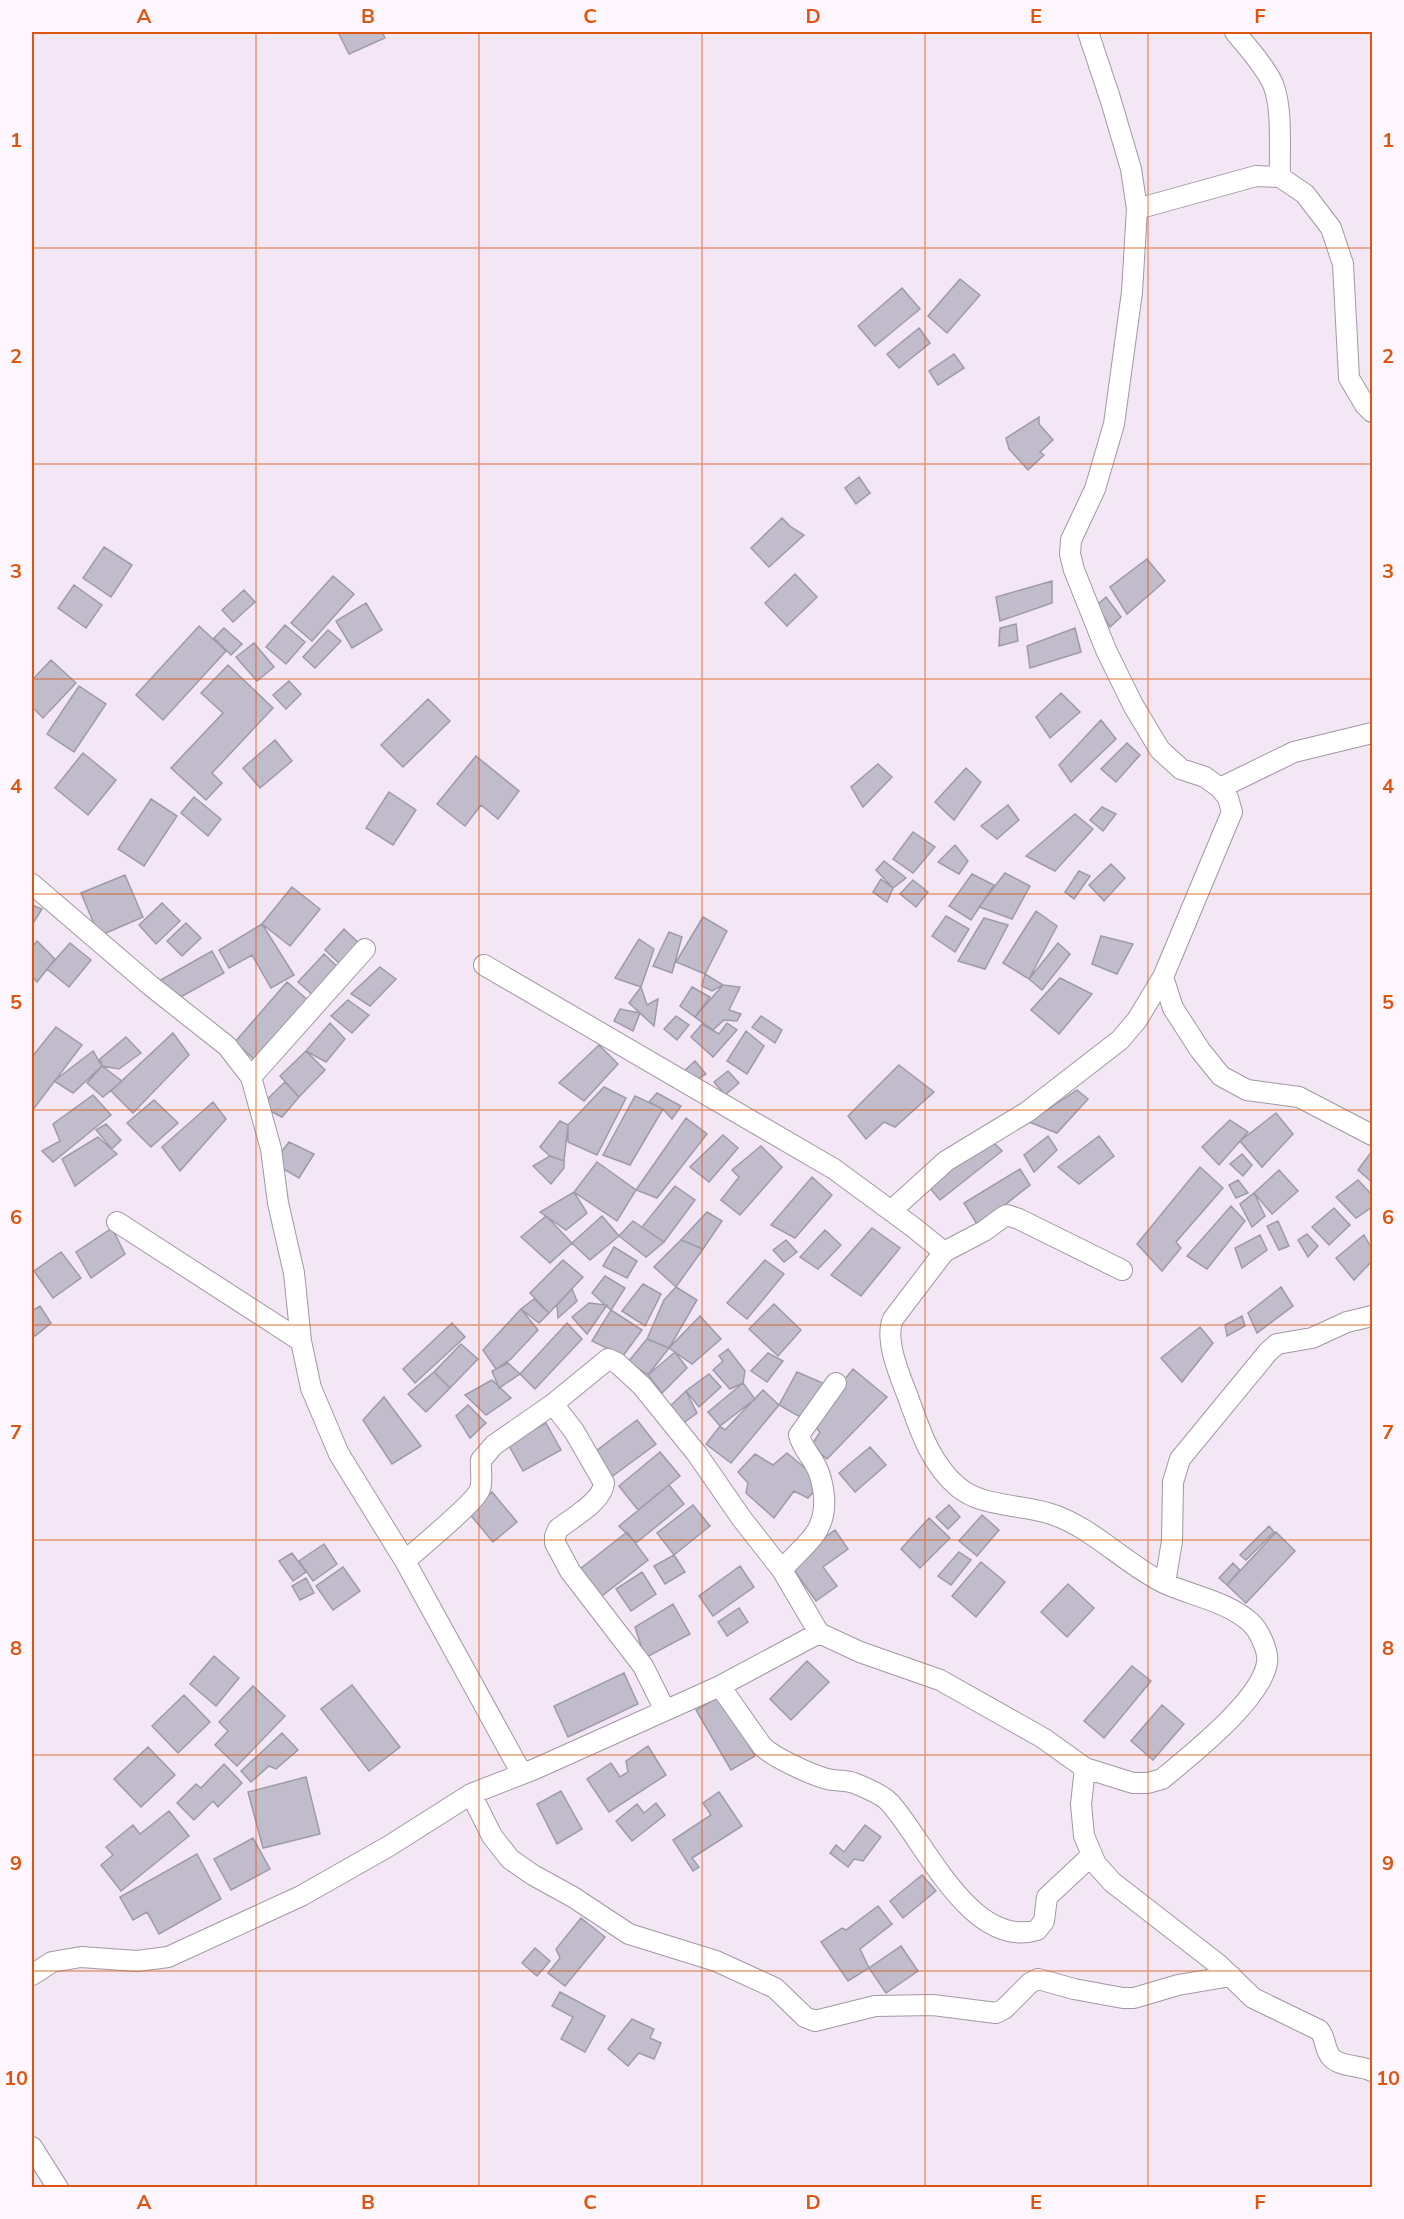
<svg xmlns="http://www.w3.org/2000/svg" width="1404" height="2219" font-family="Mulish,sans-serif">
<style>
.building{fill:#c1bccc;stroke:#9e9aa9;stroke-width:1.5}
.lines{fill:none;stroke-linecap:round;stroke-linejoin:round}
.minor-casing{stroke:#a297a4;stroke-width:22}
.minor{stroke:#fff;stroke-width:20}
.grid{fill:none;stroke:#de560e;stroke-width:1.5;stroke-opacity:0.55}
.neatline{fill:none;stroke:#de560e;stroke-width:2}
.grid-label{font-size:20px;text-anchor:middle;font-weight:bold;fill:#de560e}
</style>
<rect width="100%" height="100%" fill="#f3e7f5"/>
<path class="building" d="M338,32H382L385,38L349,54Z
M960,279L980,295L947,333L928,316Z
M902,288L920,309L875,346L858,326Z
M919,328L930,343L899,368L887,354Z
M954,354L964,368L938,385L929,371Z
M1039,417V424L1053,440L1040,452L1044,455L1028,470L1009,449L1006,438Z
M859,477L870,493L856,504L845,488Z
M782,518L791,527L804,535L769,567L751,548Z
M104,547L132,565L111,597L83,578Z
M1147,559L1165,581L1127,614L1110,587Z
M795,574L817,597L787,626L765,603Z
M333,576L354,594L312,641L291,623Z
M1052,581V603L1000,621L996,597Z
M74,585L102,605L86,628L58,608Z
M244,590L255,602L233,622L222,610Z
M1106,597L1121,617L1110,627L1097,605Z
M366,603L382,630L352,648L336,621Z
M1016,624L1018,641L999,646L1000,628Z
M285,625L305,642L286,664L266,647Z
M199,626L226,651L163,720L136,695Z
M224,628L242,644L231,655L214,638Z
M1075,628L1081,652L1030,668L1027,646Z
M328,630L341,641L315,668L303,657Z
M254,643L274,667L257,681L236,657Z
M51,660L76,683L43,718L32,707V680Z
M228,665L273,708L212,773L222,783L206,800L171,768L223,713L201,693Z
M289,681L301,694L286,709L273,695Z
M79,686L106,704L74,752L47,734Z
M1061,693L1080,712L1050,738L1036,717Z
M428,699L450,721L403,767L381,745Z
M1101,720L1116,739L1071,782L1059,765Z
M275,740L292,761L260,788L243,768Z
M1127,743L1140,755L1116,782L1101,769Z
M83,753L116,780L88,815L55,788Z
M476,756L519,791L498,819L481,805L465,826L437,804Z
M878,764L892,777L863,807L851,787Z
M966,768L981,782L954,820L935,802Z
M389,792L416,810L393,845L366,828Z
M194,797L221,819L208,836L181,813Z
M151,799L177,816L144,866L118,849Z
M1008,805L1019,820L997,839L981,826Z
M1102,807L1116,814L1103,831L1090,820Z
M1075,814L1093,829L1055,871L1026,856Z
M913,832L935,847L913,873L893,859Z
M955,845L968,861L959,874L938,862Z
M884,861L906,878L893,888L876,870Z
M1111,864L1125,878L1104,901L1089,885Z
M1079,871L1090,876L1074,899L1065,892Z
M1005,873L1030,886L1012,919L979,907Z
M972,874L994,885L971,920L949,906Z
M125,875L143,917L99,936L81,893Z
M881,879L893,888L887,902L873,892Z
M913,880L928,892L916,907L900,894Z
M292,887L320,909L290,946L262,924Z
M162,903L180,921L156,944L139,925Z
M32,905L42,909L32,925Z
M1036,911L1057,926L1029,979L1003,963Z
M946,916L969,929L955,952L932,936Z
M703,917L727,931L705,974L676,962Z
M984,918L1008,925L985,969L958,961Z
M186,923L201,938L182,956L167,941Z
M262,924L294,975L271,988L252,955L229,968L219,950Z
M344,929L360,944L341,965L325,950Z
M669,932L682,937L672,973L653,966Z
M1101,936L1133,944L1117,974L1092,964Z
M639,939L654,949L641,987L615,978Z
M37,941L55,959L37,982L32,976V948Z
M70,943L91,960L69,987L47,969Z
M1058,943L1070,954L1042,990L1029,979Z
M212,951L224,973L177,999L159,981Z
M324,954L341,970L315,997L298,982Z
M380,967L396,979L370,1006L351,994Z
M705,974L723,985L712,991L702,986Z
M1060,978L1092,994L1059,1034L1031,1010Z
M287,982L309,1001L256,1061L235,1042Z
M723,985L740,987L729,1010L741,1014L737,1021L724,1020L713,1030L695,1017Z
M641,987L647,1005L658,999L654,1026L629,1003Z
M692,987L710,997L695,1017L680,1006Z
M348,1000L369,1015L352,1033L331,1016Z
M620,1009L640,1013L633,1031L614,1021Z
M676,1016L689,1025L677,1040L664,1029Z
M761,1016L782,1030L775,1043L752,1027Z
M330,1023L345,1039L326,1062L306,1051Z
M727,1023L737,1030L713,1057L691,1037L702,1024L719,1034Z
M56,1027L82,1045L32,1111V1057Z
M746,1031L764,1046L747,1074L727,1061Z
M173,1033L189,1055L133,1113L111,1091Z
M126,1037L141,1053L119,1069L102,1066L100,1059Z
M599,1045L618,1064L584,1101L559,1083Z
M93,1051L102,1066L73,1093L54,1081Z
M306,1051L325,1070L299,1097L280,1076Z
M695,1061L706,1074L693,1082L683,1072Z
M899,1065L934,1092L895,1127L884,1122L866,1139L848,1116Z
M102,1066L122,1081L103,1097L87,1083Z
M728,1071L739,1083L725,1095L714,1082Z
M285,1082L299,1097L282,1117L260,1106Z
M604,1087L626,1098L597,1155L568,1142V1125Z
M1077,1090L1088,1099L1057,1133L1029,1122Z
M657,1093L681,1106L672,1119L663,1109L649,1102Z
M93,1095L111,1115L53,1162L42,1151L60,1141L53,1124Z
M635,1096L663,1109L630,1165L603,1155Z
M154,1100L178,1123L151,1147L127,1123Z
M213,1102L226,1119L180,1171L162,1147Z
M1276,1113L1293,1134L1262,1167L1240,1141Z
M686,1118L707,1134L657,1198L636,1190Z
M1230,1120L1248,1132L1219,1165L1202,1147Z
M560,1121L568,1125L564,1161L550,1156L540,1147Z
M106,1124L121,1140L112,1149L96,1130Z
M723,1135L738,1148L709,1182L690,1167Z
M1048,1136L1057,1150L1034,1172L1024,1155Z
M1099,1136L1114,1156L1079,1184L1058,1167Z
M98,1137L117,1154L75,1186L62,1159Z
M992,1141L1002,1151L940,1200L928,1186Z
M289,1142L314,1154L299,1178L273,1163Z
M761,1146L782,1167L740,1215L721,1200L739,1177L732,1170Z
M1372,1151V1182L1358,1170Z
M1242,1154L1252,1165L1243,1176L1230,1164Z
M550,1156L564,1161V1168L551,1184L533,1166Z
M597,1162L636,1190L617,1221L574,1192Z
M1200,1167L1223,1188L1176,1242L1181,1248L1162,1271L1137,1244Z
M1020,1169L1030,1185L978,1226L964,1203Z
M1279,1170L1298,1191L1272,1214L1254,1193Z
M812,1177L832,1195L795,1238L771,1225Z
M1238,1180L1248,1193L1236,1198L1229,1185Z
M1358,1180L1372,1195V1207L1356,1218L1336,1197Z
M675,1186L695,1200L664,1242L642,1227Z
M574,1192L587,1213L566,1230L540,1212Z
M1254,1193L1265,1216L1252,1227L1240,1204Z
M1231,1206L1245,1221L1207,1269L1187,1256Z
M1334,1208L1350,1225L1329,1245L1312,1227Z
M707,1212L722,1221L703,1249L681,1240Z
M546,1216L572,1243L550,1263L521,1237Z
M602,1216L619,1236L590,1260L572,1243Z
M633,1221L664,1242L646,1257L619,1236Z
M1278,1221L1289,1246L1279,1250L1267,1226Z
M112,1228L125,1254L91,1278L76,1252Z
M872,1228L900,1248L861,1296L831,1275Z
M825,1230L841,1245L818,1269L800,1257Z
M1307,1234L1318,1246L1308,1257L1298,1240Z
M1260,1235L1267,1250L1242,1268L1235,1248Z
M1364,1235L1372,1249V1261L1354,1280L1336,1258Z
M681,1240L703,1249L676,1287L654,1267Z
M786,1240L797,1252L784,1262L773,1250Z
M614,1247L637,1261L627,1278L603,1266Z
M61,1252L81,1278L53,1298L34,1271Z
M563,1260L583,1277L549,1313L530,1293Z
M765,1260L784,1274L747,1319L727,1303Z
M605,1276L625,1288L611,1310L592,1293Z
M643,1284L661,1294L645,1326L622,1311Z
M676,1287L697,1300L669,1348L647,1339L664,1300Z
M1281,1287L1293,1306L1257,1333L1248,1313Z
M572,1289L577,1301L558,1318L557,1305Z
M534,1299L549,1313L539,1323L521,1309Z
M589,1303L607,1305L587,1334L572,1317Z
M774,1304L801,1330L778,1356L749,1329Z
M40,1306L51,1323L35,1336L32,1331V1311Z
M521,1309L538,1330L511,1359L496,1369L483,1350Z
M611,1310L642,1330L623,1356L592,1341Z
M700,1316L721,1339L692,1364L669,1348Z
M1242,1316L1245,1326L1227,1336L1225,1325Z
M452,1323L465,1337L415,1383L403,1369Z
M567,1323L582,1339L535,1389L520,1374Z
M1200,1327L1213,1343L1182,1382L1161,1358Z
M647,1339L669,1348L648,1375L628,1362Z
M461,1344L478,1359L450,1388L434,1372Z
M728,1349L745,1371L743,1383L730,1389L713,1370L723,1361L719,1356Z
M675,1352L687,1368L662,1393L648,1375Z
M768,1353L783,1361L767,1382L751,1371Z
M508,1363L520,1374L499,1388L492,1371Z
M853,1369L887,1397L827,1459L811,1446L820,1432L810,1422Z
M434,1372L450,1388L426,1412L408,1394Z
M797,1372L825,1384L802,1418L779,1405Z
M709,1374L721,1387L699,1407L686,1391Z
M492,1380L511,1398L486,1415L465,1395Z
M743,1383L755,1399L720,1426L708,1412Z
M763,1390L779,1405L731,1463L706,1444L720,1426L725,1430Z
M686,1391L697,1413L678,1427L665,1411Z
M384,1397L421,1446L392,1464L363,1420Z
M468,1405L486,1423L470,1438L456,1416Z
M637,1420L656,1444L610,1478L592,1454Z
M546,1423L561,1450L523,1471L508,1444Z
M870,1447L886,1465L855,1492L839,1473Z
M660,1452L680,1476L638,1510L619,1486Z
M787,1453L822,1482L808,1498L794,1491L774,1518L746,1493L748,1483L738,1472L755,1454L773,1465Z
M669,1485L684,1504L636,1543L619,1526Z
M492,1492L517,1522L493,1542L468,1512Z
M693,1505L710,1526L674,1555L657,1533Z
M949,1505L960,1517L948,1529L936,1517Z
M982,1515L999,1530L977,1556L959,1541Z
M929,1518L950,1538L920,1568L901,1549Z
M1269,1526L1274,1532L1246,1560L1240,1555Z
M835,1530L848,1549L823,1567L837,1586L816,1601L789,1563Z
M627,1532L648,1560L598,1599L576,1572Z
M1276,1532L1295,1551L1246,1603L1227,1585Z
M324,1544L337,1564L313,1581L299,1561Z
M959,1552L971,1560L951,1585L938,1576Z
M292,1553L306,1572L293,1581L279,1561Z
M674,1555L685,1572L665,1584L654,1566Z
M981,1562L1005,1582L976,1617L952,1596Z
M1233,1563L1240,1570L1227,1585L1219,1578Z
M740,1566L754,1587L713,1616L699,1596Z
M343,1567L360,1591L333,1610L316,1586Z
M642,1572L656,1594L631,1611L616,1589Z
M306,1578L314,1593L300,1600L292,1586Z
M1068,1584L1094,1608L1067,1637L1041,1612Z
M673,1604L690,1634L645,1658L635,1627Z
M739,1608L748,1622L727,1636L718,1622Z
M214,1656L239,1678L216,1706L190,1684Z
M807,1661L829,1682L791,1720L770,1699Z
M1132,1666L1151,1681L1104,1738L1084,1721Z
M624,1673L638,1704L568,1737L554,1706Z
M352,1685L400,1747L369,1771L321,1709Z
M253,1686L285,1716L237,1766L215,1745L228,1731L219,1722Z
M184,1695L210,1722L178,1753L152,1726Z
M720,1696L755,1756L731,1770L696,1710Z
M1162,1705L1184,1724L1153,1760L1131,1741Z
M282,1733L298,1750L276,1769L269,1766L251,1782L241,1771Z
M648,1746L666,1775L609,1812L587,1779L611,1763L620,1777L628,1772L626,1761Z
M148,1747L175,1775L141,1807L114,1779Z
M224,1764L242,1783L218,1807L213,1801L194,1820L177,1803L196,1784L201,1788Z
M306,1777L320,1834L263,1848L248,1792Z
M561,1791L582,1829L557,1844L537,1804Z
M719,1792L742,1826L692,1858L699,1867L693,1871L673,1840L711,1815L703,1803Z
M656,1803L665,1815L632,1841L616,1821L637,1804L644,1813Z
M169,1811L189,1836L121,1891L101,1865L113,1855L106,1847L133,1825L140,1834Z
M865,1825L881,1837L863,1861L854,1859L848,1867L830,1853L836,1845L844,1852Z
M253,1838L270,1869L231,1890L214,1859Z
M197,1854L221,1899L159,1934L147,1912L133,1920L120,1897Z
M922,1875L936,1891L903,1918L890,1901Z
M878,1906L892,1924L860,1949L869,1968L848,1981L821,1942L842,1928L846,1930Z
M581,1918L605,1937L565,1986L548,1973L560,1958L556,1949Z
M901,1946L918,1971L886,1993L869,1968Z
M535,1948L550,1961L537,1976L522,1963Z
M560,1992L605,2016L585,2052L561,2039L573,2017L552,2006Z
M632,2019L654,2029L650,2038L661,2043L654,2059L639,2053L628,2066L608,2049Z"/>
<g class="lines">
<defs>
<path id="minor" d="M1235,32C1248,48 1264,65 1273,84C1283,109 1279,150 1280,177
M1137,209L1256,176L1280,177L1305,194L1331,228L1343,264L1349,378L1365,405L1372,412
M1220,788L1294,752L1372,733
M32,884L151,986L227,1046L251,1077L271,1149L278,1203L294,1273L301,1341L311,1388L339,1454L405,1561L522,1774
M484,965L834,1169L913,1227L944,1252
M1163,977L1173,1008L1200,1050L1221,1076L1247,1090L1299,1097L1372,1135
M251,1077L365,949
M891,1211L946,1161L1027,1112L1120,1040L1137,1020L1163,977L1232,812L1228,798L1220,788L1205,777L1181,769L1160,750L1133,705L1106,650L1074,570L1070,554L1071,540L1095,489L1114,424L1132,292L1137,209L1131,169L1110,98L1088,32
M117,1222L301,1341
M405,1561C418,1549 476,1502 480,1489C483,1481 480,1469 481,1460L494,1445L553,1404
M782,1570C803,1544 827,1535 824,1496C823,1486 821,1477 817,1468C812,1457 802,1448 799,1435L836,1383
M1165,1583L1172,1541L1173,1482L1180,1459L1268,1352L1277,1344L1312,1338L1347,1322L1372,1316
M720,1686L762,1746C774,1758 810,1774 827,1779C836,1781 846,1780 854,1783C864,1787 883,1795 890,1803C924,1840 971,1950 1037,1930L1044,1921L1047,1897L1092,1855
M665,1710L643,1666L570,1571L555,1543V1536L558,1529C572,1518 603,1501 604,1483L574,1431L553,1404L608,1359L617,1363L642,1386L697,1454L742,1519L782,1570L819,1633L860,1652L940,1680L1043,1738L1085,1768L1133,1783H1148L1162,1779C1191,1755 1261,1700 1267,1663C1269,1651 1259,1630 1250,1622C1226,1601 1192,1596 1164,1583C1123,1563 1092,1526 1048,1513C1019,1504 982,1507 958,1487C930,1463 920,1430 908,1397C900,1376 884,1340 893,1319L944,1252L984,1231L1003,1217L1007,1215L1019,1219L1122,1270
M1085,1768L1081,1804L1084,1836L1096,1864L1112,1882L1219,1965L1253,1998L1319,2030C1326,2037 1324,2049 1331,2057C1339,2067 1361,2065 1372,2071
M471,1794L492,1836L510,1859L533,1875L573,1897L629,1934L716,1961L775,1988L805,2017L815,2021L875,2006L933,2005L996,2013L1004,2009L1030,1983L1038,1979L1074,1989L1123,1998H1134L1178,1985L1231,1976
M32,1975L52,1962L81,1957L137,1961L168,1957L301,1896L389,1846L471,1794L535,1769L720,1686L819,1633
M32,2147L58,2188"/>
</defs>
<use href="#minor" class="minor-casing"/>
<use href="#minor" class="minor"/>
</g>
<path class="grid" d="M256,32V2188M479,32V2188M702,32V2188M925,32V2188M1148,32V2188M32,248H1372M32,464H1372M32,679H1372M32,894H1372M32,1110H1372M32,1325H1372M32,1540H1372M32,1755H1372M32,1971H1372"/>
<rect width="1404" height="2219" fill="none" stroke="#fdf6ff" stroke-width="66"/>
<rect x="33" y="33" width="1338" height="2153" class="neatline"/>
<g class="grid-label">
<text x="144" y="23">A</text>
<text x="368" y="23">B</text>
<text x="590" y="23">C</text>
<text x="813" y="23">D</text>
<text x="1036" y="23">E</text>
<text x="1260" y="23">F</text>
<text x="16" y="147">1</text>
<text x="1388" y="147">1</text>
<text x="16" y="363">2</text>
<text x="1388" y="363">2</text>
<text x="16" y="578">3</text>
<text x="1388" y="578">3</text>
<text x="16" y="793">4</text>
<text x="1388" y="793">4</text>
<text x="16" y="1009">5</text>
<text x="1388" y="1009">5</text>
<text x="16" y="1224">6</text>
<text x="1388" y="1224">6</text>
<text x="16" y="1439">7</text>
<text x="1388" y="1439">7</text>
<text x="16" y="1655">8</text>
<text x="1388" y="1655">8</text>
<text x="16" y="1870">9</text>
<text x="1388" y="1870">9</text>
<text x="16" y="2085">10</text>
<text x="1388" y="2085">10</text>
<text x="144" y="2209">A</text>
<text x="368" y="2209">B</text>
<text x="590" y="2209">C</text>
<text x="813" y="2209">D</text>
<text x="1036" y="2209">E</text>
<text x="1260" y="2209">F</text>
</g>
</svg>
